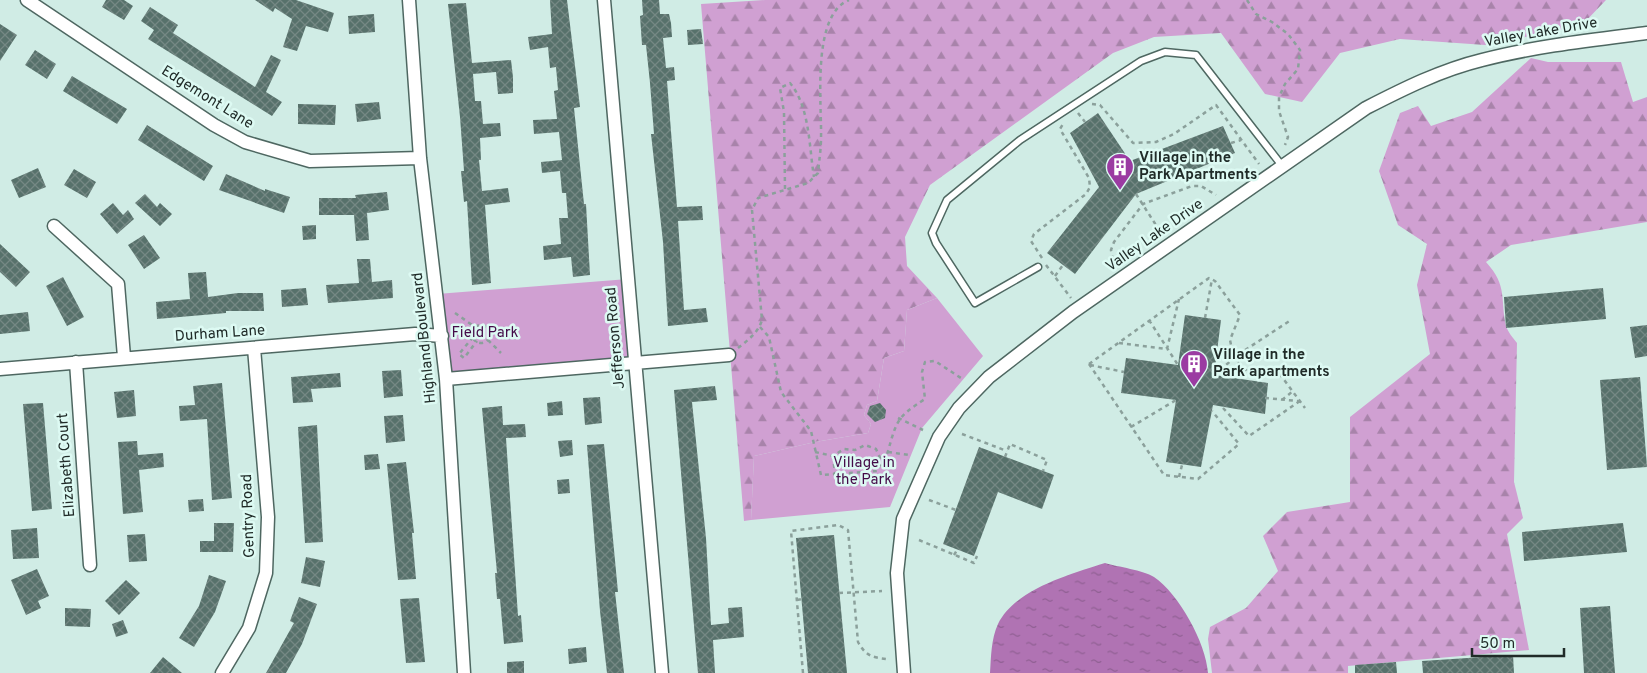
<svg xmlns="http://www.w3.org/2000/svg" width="1647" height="673" font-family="Overpass,sans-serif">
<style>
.forest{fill:url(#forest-firs)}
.green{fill:#d0a0d2}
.water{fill:url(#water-ripples)}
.building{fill:url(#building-cross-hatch)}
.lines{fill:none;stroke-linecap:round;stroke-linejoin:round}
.lane-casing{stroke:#4e6761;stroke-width:9}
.street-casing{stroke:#4e6761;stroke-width:15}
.path{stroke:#8ba09b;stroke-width:2.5;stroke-dasharray:4 4;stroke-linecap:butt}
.lane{stroke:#fff;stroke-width:6}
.street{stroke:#fff;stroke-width:12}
.labels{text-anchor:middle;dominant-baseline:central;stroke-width:5;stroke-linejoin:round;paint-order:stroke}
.street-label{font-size:15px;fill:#202b28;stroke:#ddfaf3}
.poi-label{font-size:15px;font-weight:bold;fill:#202b28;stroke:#ddfaf3;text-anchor:start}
.park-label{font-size:15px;fill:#440a48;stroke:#ddfaf3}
</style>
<defs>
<pattern id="forest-firs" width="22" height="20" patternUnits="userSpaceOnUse" patternTransform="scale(1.25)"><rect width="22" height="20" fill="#d0a0d2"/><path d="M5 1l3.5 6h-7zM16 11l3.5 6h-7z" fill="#a883aa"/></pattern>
<pattern id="water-ripples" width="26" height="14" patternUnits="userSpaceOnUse" patternTransform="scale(1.25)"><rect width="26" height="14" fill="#b073b3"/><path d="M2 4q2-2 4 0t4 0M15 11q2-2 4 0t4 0" fill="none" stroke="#8f5f92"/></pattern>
<pattern id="building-cross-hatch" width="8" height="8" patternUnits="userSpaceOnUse" patternTransform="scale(1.25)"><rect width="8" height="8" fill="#57716b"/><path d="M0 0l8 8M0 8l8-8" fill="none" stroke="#758884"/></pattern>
</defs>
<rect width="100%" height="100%" fill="#d0ece5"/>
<path class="forest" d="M765,0H1606L1581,26L1485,45L1400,39L1340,53L1302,102L1265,94L1221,33L1154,37L1113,53L930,185L905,237L907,266L937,298L907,310L904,351L884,358L877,401L867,405L864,415L871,424L868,433L815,442L754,456L751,520L744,521L701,4Z
M1531,58L1548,62H1621L1633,102L1647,97V222L1511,245L1486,262C1508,286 1500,299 1506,326C1508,332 1513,338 1517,343L1514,482L1523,518L1507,534L1529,650L1348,666V673H1212L1208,639L1210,627L1246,608L1278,571L1263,536L1287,512L1350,502V417L1430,354L1417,285L1427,244L1398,225L1379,171L1400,113L1418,106L1431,126L1472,112Z"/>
<path class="green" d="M628,279L634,361L446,379L437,294Z
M937,298L983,356L922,428L890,507L751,520L754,456L815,442L868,433L871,424L864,415L867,405L877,401L884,358L904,351L907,310Z"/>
<path class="water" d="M1105,563C1118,567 1143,570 1154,577C1179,594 1206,643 1208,673H990C991,657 991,639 998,624C1015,589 1071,574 1105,563Z"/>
<path class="building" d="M106,0H124L133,6L124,20L102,7Z
M255,0H296L334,13L328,32L306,26L297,51L283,47L292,19L275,8L273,12Z
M550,0H567L580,107L574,108L584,204H586L590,275L573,277L571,257L544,260L543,246L561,244L559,218H568L566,193H562L560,171L542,173L541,162L562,160L559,132L534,134L533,120L557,119L554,91L558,90L556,67L550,68L548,47L530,50L528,37L552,34Z
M642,0H659L660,14H669L671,23L672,37L663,38L666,68L674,67L675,80L667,81L677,207L702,206L703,220L678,221L684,310L706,308L708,322L668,326L663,242L651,134H654L650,83L646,45H642L640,16L643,15Z
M466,3L472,63L511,60L513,77V93L498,94L496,72L473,74L475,101H481L483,124L500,123L501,136L480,138L481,160H479L482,191L508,188L510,202L485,205L491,283L472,285L467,201L464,202L461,171H464L460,117L448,4Z
M150,7L178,25L173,33L255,87L271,55L281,60L266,92L282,102L272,116L148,39L154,30L141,21Z
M374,14L375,32L349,34L348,16Z
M0,24L17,35L0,61Z
M701,29L703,44L688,45L687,30Z
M35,50L56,64L47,79L25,65Z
M72,76L127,109L117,124L63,91Z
M379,102L381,119L357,122L355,104Z
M298,104L336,105L335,125L298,124Z
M1098,113L1130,161L1223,126L1235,153L1136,194L1075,274L1047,253L1099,187L1070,133Z
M147,125L213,166L204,181L138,140Z
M38,168L46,187L19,198L11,180Z
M74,169L96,182L87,198L64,185Z
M226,174L265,191V189L290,197L284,213L219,190Z
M387,192L389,210L367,213L369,240L356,241L354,215H319V198H356L355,195Z
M145,194L157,207L160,203L172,214L160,226L135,203Z
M113,203L123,215L128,210L134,219L117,234L100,214Z
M316,225V239L303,240L302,226Z
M144,235L160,258L144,269L128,245Z
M0,244L30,272L16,287L0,272Z
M357,259H370L372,282L392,280L393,298L328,303L326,285L359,283Z
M206,272L208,297L238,293H263L264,311H226V313L157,319L156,302L190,299L188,273Z
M63,277L84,317L67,326L46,286Z
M306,288L308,305L282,307L281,290Z
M1603,288L1606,319L1506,328L1504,297Z
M28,312L30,331L0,334V315Z
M1185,315L1221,320L1214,375L1268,383L1265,414L1213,405L1201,467L1166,462L1176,400L1121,393L1126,358L1178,365Z
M1647,325V356L1635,358L1630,327Z
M401,370L403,396L384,398L382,371Z
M340,373L341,387L311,389L313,402L293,403L291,377Z
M1640,377L1647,467L1607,470L1600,380Z
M222,383L232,498L212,500L207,419L180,421L179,406L195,405L193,386Z
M715,386L717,400L692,402L706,538L711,625L729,623L728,608L742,607L744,637L713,640L715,673H698L674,390Z
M134,390L136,416L117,418L114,392Z
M600,397L602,423L585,425L583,398Z
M562,401L563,415L548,416L547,403Z
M43,403L52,509L32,511L23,404Z
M880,403L886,410L885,418L875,422L867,414L870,406Z
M502,406L503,425L525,424L526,437L506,438L518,616L521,615L523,642L504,644L500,599H497L495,573H497L482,408Z
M403,415L405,441L386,443L384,416Z
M317,425L323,542L305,543L298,427Z
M572,440L573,455L560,457L558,441Z
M137,441L138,455L163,453L164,467L139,470L143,512L123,514L118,442Z
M604,444L618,592H615L624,673H607L600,611L587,445Z
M979,447L1054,475L1042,509L998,492L974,556L943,544Z
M378,454L380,469L365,470L364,455Z
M406,462L414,533H412L416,579L398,580L387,464Z
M569,479L570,493L558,494L557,480Z
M203,499L204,511L189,512L188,500Z
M214,523H234L233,552H200V541H214Z
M1623,523L1627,552L1524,561L1522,532Z
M37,528L39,558L13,559L11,530Z
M145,534L147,561L129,562L127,535Z
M834,535L847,673H808L796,538Z
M306,557L325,561L320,587L301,583Z
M37,569L49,596L38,601L41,608L26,615L11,580Z
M209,575L226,581L215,612L194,647L179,638L199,606Z
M126,580L140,593L119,615L105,601Z
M299,597L317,604L302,644L286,673H266L294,623L290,621Z
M419,598L425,662L406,663L400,599Z
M1610,606L1615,673H1584L1580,608Z
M65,608L91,609L90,627L65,626Z
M123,620L128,633L116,637L112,624Z
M586,647L587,662L569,664L568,649Z
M1513,655L1514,673H1423L1422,661Z
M163,657L182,673H150Z
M524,661V673H507V662Z
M1396,662L1397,673H1355V665Z"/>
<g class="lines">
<defs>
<path id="lane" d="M1038,267L975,303L936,243L932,233L947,200L1020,140L1141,61L1165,52L1196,55L1283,167"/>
<path id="street" d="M27,0L214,125L245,142L310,161L420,158
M409,0L420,158L446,379L464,673
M604,0L662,673
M54,226L118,284L124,357
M76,362L90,565
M0,369L415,334L442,336
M446,379L729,355
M222,673L249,628L266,573L268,517L254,348
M904,673L897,573L903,519L939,437L959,408L989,377L1073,312L1366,108C1403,89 1441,70 1482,60C1536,46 1592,40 1647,33"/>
</defs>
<use href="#lane" class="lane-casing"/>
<use href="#street" class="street-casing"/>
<path class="path" d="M1247,0L1256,14L1272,22L1288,34L1300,50L1298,69L1285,84L1279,97V111L1288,137L1285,145
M1092,104L1100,105L1133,143L1156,142L1174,134L1216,105L1259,164
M1078,113L1085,122
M1231,143L1241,140
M785,189L784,112L780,88L790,83C810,107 809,147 814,177
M1136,194L1163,236
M1042,258L1031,241L1034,234L1086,194L1090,187L1089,178L1060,129L1063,124
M1046,265L1071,298
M1114,267L1111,250L1114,242L1143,204L1192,186H1201L1216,195
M1055,276L1063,265
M455,313L475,327
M1205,318L1212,279
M1149,320L1178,365
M472 334a9 9 0 1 1 18 0a9 9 0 1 1-18 0Z
M760,327L769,337L781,392L811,431L821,475L877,471C880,464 887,456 888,451C897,420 897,417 925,399L922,372L925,362L935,361L964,380
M473,337L459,354L464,358L477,341
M488,340L501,353
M1119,343L1167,349L1179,299
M738,348C748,340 758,333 762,320L752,210L758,198L808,183L818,173C819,161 821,150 821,138C822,105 811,15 849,0
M1089,364L1209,278L1215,281L1240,315L1230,340L1234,359L1247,371L1259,372L1276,369L1305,408
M1089,364L1164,475L1198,479L1239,444L1212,411
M1090,365L1124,372
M1214,375L1239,354L1291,320
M1265,398L1298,401
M1282,400L1293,391
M1223,408L1249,436L1300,401
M898,418L923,430
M1131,427L1176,400
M962,434L1007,451
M815,452L833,456L844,449L855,450L865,445L876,449L881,460
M888,452L909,455
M833,456L835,474
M1005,457L1010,444L1047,460L1043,471
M1179,477L1182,465
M929,500L956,510
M919,540L974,563L977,556
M954,555L957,550
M839,593L882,591
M797,600L802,599
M803,673L791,531L838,525L848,530L858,642C866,656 871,657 886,659"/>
<use href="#lane" class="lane"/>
<use href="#street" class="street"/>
</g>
<defs>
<symbol id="building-pin" viewBox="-11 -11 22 30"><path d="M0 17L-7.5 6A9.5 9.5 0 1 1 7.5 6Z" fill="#9b3ba2" stroke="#ddfaf3"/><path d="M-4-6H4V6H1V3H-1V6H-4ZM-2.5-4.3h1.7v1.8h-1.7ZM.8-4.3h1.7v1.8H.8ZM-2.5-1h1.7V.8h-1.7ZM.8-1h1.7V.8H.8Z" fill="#fff"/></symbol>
</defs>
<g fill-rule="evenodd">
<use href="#building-pin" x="1104" y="151" width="32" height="43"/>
<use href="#building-pin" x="1178" y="348" width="32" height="43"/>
</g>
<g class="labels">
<g class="street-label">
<text transform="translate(1541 33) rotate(-10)">Valley Lake Drive</text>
<text transform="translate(207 98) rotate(32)">Edgemont Lane</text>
<text transform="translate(1155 236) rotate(-35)">Valley Lake Drive</text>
<text transform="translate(220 334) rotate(-4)">Durham Lane</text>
<text transform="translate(425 338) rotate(-96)">Highland Boulevard</text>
<text transform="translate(616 338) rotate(-95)">Jefferson Road</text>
<text transform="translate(67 465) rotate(-94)">Elizabeth Court</text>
<text transform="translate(249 516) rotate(-92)">Gentry Road</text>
</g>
<g class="poi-label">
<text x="1139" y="158">Village in the<tspan x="1139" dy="17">Park Apartments</tspan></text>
<text x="1213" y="355">Village in the<tspan x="1213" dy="17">Park apartments</tspan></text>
</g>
<g class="park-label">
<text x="485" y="333">Field Park</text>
<text x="864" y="463">Village in<tspan x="864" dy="17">the Park</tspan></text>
</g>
</g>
<path d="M1472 648v8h92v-8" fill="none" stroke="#202b28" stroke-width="2.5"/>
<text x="1480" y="648" font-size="15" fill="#202b28" stroke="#ddfaf3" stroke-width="4" paint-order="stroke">50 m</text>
</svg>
